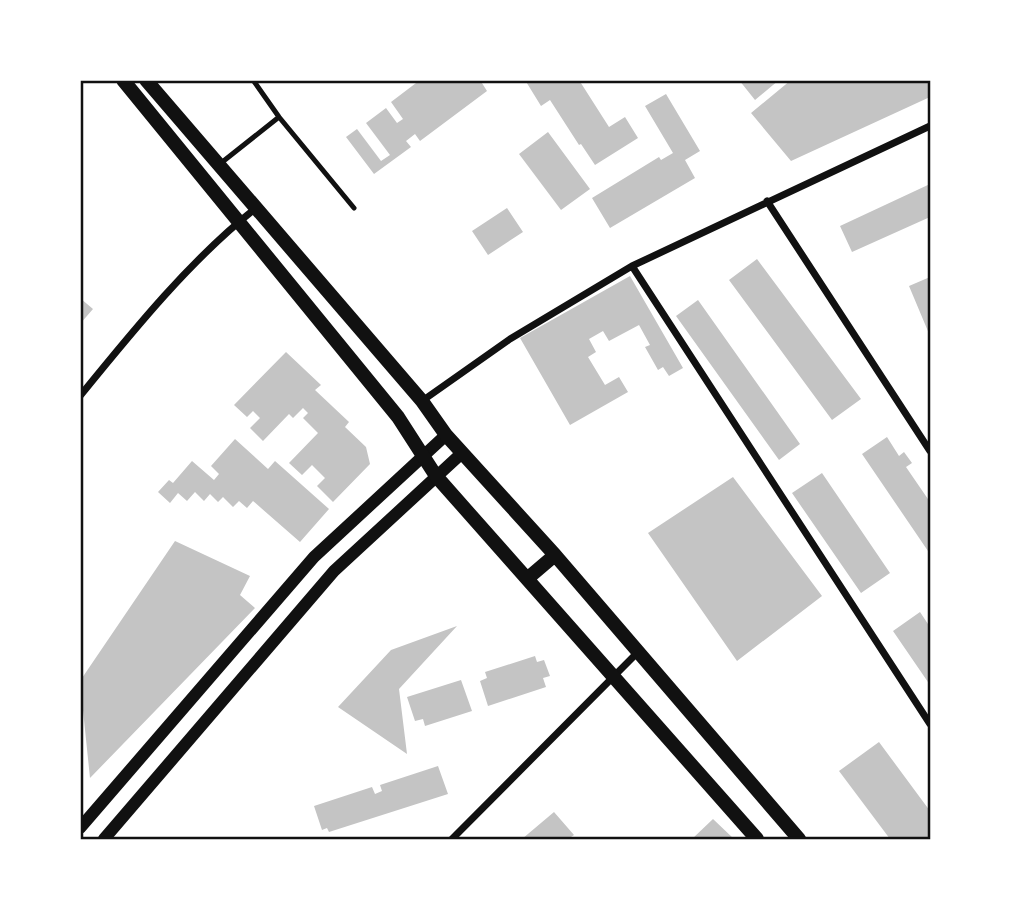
<svg xmlns="http://www.w3.org/2000/svg" width="1011" height="920" font-family="Overpass,sans-serif">
<style>
.building{fill:#c4c4c4}
.lines{fill:none;stroke-linecap:round;stroke-linejoin:round}
.service{stroke:#111;stroke-width:5}
.minor{stroke:#111;stroke-width:7}
.tertiary{stroke:#111;stroke-width:12}
.secondary{stroke:#111;stroke-width:14}
.neatline{fill:none;stroke:#111;stroke-width:2.5}
</style>
<rect width="100%" height="100%" fill="#fff"/>
<path class="building" d="M420,80H480L487,91L420,141L415,134L406,141L411,147L374,174L346,137L357,129L381,161L390,155L366,123L386,108L397,123L403,119L391,102Z
M525,80H579L609,127L625,117L638,138L595,165L581,144L579,145L550,100L541,106Z
M739,80H779L755,100Z
M791,80H930V97L791,161L751,113Z
M666,94L700,151L685,160L695,178L610,228L592,198L659,157L661,160L673,153L645,106Z
M548,132L590,189L561,210L519,154Z
M930,184V217L852,252L840,226Z
M507,208L523,232L488,255L472,231Z
M757,259L861,399L832,420L729,280Z
M630,276L683,368L669,376L663,367L658,370L645,347L650,345L639,325L609,341L603,331L589,339L596,352L588,357L605,385L619,377L628,392L570,425L520,338Z
M930,277V336L909,286Z
M80,298L93,309L80,324Z
M698,300L800,444L779,460L676,316Z
M286,352L321,385L315,390L349,422L345,427L366,447L370,464L333,502L317,486L325,478L312,465L302,475L289,463L318,433L303,418L308,413L303,408L293,418L289,414L263,441L250,428L260,418L253,411L247,417L234,405Z
M887,437L899,456L904,452L912,463L906,467L930,502V549L928,551L862,454Z
M235,439L268,469L275,461L329,509L300,542L253,501L247,508L239,501L233,507L223,497L218,502L210,494L204,501L195,492L187,501L178,493L170,503L158,492L169,480L173,483L192,461L214,480L219,474L211,466Z
M822,473L890,573L861,593L792,493Z
M733,477L822,596L737,661L648,533Z
M175,541L250,576L240,595L255,608L90,778L80,681Z
M920,612L930,627V685L893,631Z
M457,626L399,689L407,754L338,707L391,650Z
M535,656L537,662L544,660L550,676L543,678L546,687L488,706L480,681L487,678L485,672Z
M461,680L472,711L425,726L423,719L415,721L407,697Z
M879,742L930,811V839H890L839,771Z
M438,766L448,794L329,832L327,828L322,830L314,806L372,787L375,794L382,791L380,785Z
M554,812L574,835L568,839H522Z
M713,819L734,839H692Z"/>
<g class="lines">
<path class="service" d="M253,80L279,117L354,208
M221,163L279,117"/>
<path class="minor" d="M767,201L930,451
M632,266L930,724
M80,396C132,332 191,259 256,208
M422,401L510,339L632,266L930,126
M452,839L638,652"/>
<path class="tertiary" d="M80,828L314,557L446,435
M104,839L334,571L462,453"/>
<path class="secondary" d="M123,80L398,417L436,476L757,839
M146,80L422,401L446,435L555,555L799,839
M528,578L555,555"/>
</g>
<rect width="1011" height="920" fill="none" stroke="#ffffff" stroke-width="164"/>
<rect x="82" y="82" width="847" height="756" class="neatline"/>
</svg>
